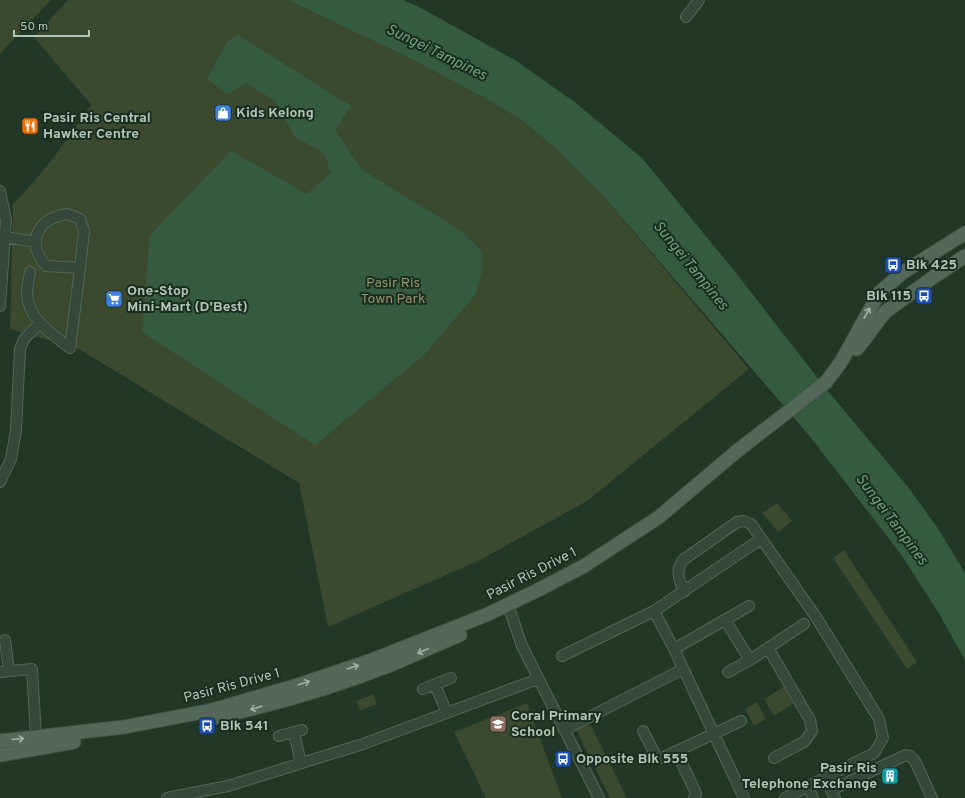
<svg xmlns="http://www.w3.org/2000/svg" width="965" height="798" font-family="Overpass,sans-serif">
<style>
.green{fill:#3b492f}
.water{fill:#345b40}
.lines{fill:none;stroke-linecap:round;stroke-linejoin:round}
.minor-casing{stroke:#536659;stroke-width:12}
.major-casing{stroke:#415447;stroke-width:15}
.minor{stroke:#35483b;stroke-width:10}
.major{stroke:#53685a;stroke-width:13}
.oneway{stroke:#9db2a4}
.labels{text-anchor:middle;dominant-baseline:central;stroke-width:4;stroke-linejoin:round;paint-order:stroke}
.poi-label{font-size:14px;font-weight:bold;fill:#b0c4b7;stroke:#1a2d20;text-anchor:start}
.park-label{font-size:14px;fill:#949368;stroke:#1a2d20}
.street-label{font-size:14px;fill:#b0c4b7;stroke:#1a2d20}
.water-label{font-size:15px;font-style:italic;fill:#6aa27b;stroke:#1a2d20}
</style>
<rect width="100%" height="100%" fill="#223728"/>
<path class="green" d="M0,0H51L0,54Z
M68,0H288L407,57L481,96L520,119L555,148L604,197L749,369L587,501L480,560L328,627L299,483L79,349L10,329L13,204C43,174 67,140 91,105L34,37Z
M777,503L792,521L778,532L762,513Z
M844,550L917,662L907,669L833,558Z
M784,687L793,704L774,716L764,699Z
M373,694L377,704L360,711L356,701Z
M757,702L766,719L754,726L745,709Z
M527,703L562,798H486L454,732Z
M590,724L627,798H610L576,729Z"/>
<path class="water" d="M288,0H403L419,7L515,60L576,103L642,158L736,273L827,390L908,487L939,530L965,573V660L938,612L900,553L808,434L604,197L555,148L520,119L481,96L407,57Z
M238,35L351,106L335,130L362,170L460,230L481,250L483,267L475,295L424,355L315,445L142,332L150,235L231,151L307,194L331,173L324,153L295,137L275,101L247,83L227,94L207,79L226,43Z"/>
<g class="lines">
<defs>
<path id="minor" d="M686,17L699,0
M0,191L6,220L0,306
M68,214L80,219L84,231L80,268L46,266C25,241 38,218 68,214Z
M5,237L35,242
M30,272C29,279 27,287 27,294C28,319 52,334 70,348L80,268
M0,482L11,459L16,430L20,349L24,339L40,323
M684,592C679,579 675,571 683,560L737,522L743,521L751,524L816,617L879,719L883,738L874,753L785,798
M508,605L522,646L599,798
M654,611L674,649L744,798
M725,620L750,660L804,624
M5,640L9,671
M768,648L810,720L812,731L805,741L774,758
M674,649L749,606
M562,656L654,611L761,539
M0,672L32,669L36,737
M728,672L750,660
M435,685L447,713
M423,689L451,678
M564,730L683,669
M643,731L656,756L662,758L741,721
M294,733L301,763
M279,736L302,730
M676,751L696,793L694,798
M808,786L813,798
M167,798L228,786L363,744L538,679
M835,798L831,790L906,755L910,756L915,761L932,798"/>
<path id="major" d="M857,349L885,312L935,276L965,256
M212,718C273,705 335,687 393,664C415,655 437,644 460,635
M0,741L124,727L213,710L298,685L372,660L486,615L538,590L584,566L659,517L737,451L826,382L841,362L879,293L902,273L965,233
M0,755L74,742"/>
</defs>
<use href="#minor" class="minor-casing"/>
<use href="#major" class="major-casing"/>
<use href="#minor" class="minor"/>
<use href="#major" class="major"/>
</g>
<defs><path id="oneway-shaft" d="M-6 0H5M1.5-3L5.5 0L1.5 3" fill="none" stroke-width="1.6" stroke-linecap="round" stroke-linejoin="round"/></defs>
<g class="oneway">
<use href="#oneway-shaft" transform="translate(867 313) rotate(-61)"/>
<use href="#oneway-shaft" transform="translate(423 651) rotate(156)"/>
<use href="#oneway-shaft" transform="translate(353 667) rotate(-19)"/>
<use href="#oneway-shaft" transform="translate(304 683) rotate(-18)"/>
<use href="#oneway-shaft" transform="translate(256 708) rotate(164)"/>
<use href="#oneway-shaft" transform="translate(18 739) rotate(-5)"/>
</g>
<defs>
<symbol id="shop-square" viewBox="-11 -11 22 22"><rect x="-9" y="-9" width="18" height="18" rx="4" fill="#3f7fe0" stroke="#1a2d20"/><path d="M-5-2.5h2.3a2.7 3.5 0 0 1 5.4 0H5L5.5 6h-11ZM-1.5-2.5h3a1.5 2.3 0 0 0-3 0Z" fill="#fff"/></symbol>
<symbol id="restaurant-square" viewBox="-11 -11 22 22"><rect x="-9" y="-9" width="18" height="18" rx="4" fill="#e8710a" stroke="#1a2d20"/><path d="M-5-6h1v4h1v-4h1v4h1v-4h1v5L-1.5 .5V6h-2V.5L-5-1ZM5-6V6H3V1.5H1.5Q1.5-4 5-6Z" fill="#fff"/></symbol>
<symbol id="bus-square" viewBox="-11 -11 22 22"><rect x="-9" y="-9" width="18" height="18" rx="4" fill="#1a4fb4" stroke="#1a2d20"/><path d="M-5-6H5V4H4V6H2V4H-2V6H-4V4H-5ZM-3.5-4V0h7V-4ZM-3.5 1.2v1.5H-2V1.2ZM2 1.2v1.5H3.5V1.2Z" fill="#fff"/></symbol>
<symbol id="supermarket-square" viewBox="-11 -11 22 22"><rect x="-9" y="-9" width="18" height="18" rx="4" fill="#3f7fe0" stroke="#1a2d20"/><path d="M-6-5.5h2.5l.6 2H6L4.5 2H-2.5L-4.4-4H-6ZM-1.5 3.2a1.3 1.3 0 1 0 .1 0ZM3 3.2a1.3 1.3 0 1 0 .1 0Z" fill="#fff"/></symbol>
<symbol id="school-square" viewBox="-11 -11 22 22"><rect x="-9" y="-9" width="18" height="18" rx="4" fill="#8d6e63" stroke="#1a2d20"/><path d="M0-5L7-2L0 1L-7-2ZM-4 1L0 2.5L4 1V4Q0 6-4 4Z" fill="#fff"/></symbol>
<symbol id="building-square" viewBox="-11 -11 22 22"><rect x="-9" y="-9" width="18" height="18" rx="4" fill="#0f9aa8" stroke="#1a2d20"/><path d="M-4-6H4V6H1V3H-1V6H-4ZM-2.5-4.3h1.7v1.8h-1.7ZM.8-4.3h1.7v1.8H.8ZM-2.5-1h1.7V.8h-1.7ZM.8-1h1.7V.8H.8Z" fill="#fff"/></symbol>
</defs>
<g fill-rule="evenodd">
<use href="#shop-square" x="213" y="103" width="20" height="20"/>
<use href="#restaurant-square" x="20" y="116" width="20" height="20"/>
<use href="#bus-square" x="883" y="255" width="20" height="20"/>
<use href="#bus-square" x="914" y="286" width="20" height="20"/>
<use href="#supermarket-square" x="104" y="289" width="20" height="20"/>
<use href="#school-square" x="488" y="714" width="20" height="20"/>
<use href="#bus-square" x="197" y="716" width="20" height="20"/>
<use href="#bus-square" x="553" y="749" width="20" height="20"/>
<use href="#building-square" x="880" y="766" width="20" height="20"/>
</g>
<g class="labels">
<g class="poi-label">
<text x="236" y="113">Kids Kelong</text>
<text x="43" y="118">Pasir Ris Central<tspan x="43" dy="16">Hawker Centre</tspan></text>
<text x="906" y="265">Blk 425</text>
<text x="127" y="291">One-Stop<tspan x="127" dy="16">Mini-Mart (D'Best)</tspan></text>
<text x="911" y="296" text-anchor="end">Blk 115</text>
<text x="511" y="716">Coral Primary<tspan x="511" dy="16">School</tspan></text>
<text x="220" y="726">Blk 541</text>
<text x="576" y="759">Opposite Blk 555</text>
<text x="877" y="768" text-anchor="end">Pasir Ris<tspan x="877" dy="16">Telephone Exchange</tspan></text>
</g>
<g class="park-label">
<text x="393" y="283">Pasir Ris<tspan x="393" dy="16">Town Park</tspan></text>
</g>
<g class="street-label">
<text transform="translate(532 574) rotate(-27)">Pasir Ris Drive 1</text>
<text transform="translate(232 686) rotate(-15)">Pasir Ris Drive 1</text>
</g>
<g class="water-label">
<text transform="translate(436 53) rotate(26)">Sungei Tampines</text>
<text transform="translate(690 266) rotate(51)">Sungei Tampines</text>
<text transform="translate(891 520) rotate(53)">Sungei Tampines</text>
</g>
</g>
<path d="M14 30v6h75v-6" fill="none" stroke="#b0c4b7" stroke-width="2"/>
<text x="20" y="30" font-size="12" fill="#b0c4b7" stroke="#1a2d20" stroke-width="3" paint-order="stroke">50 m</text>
</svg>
